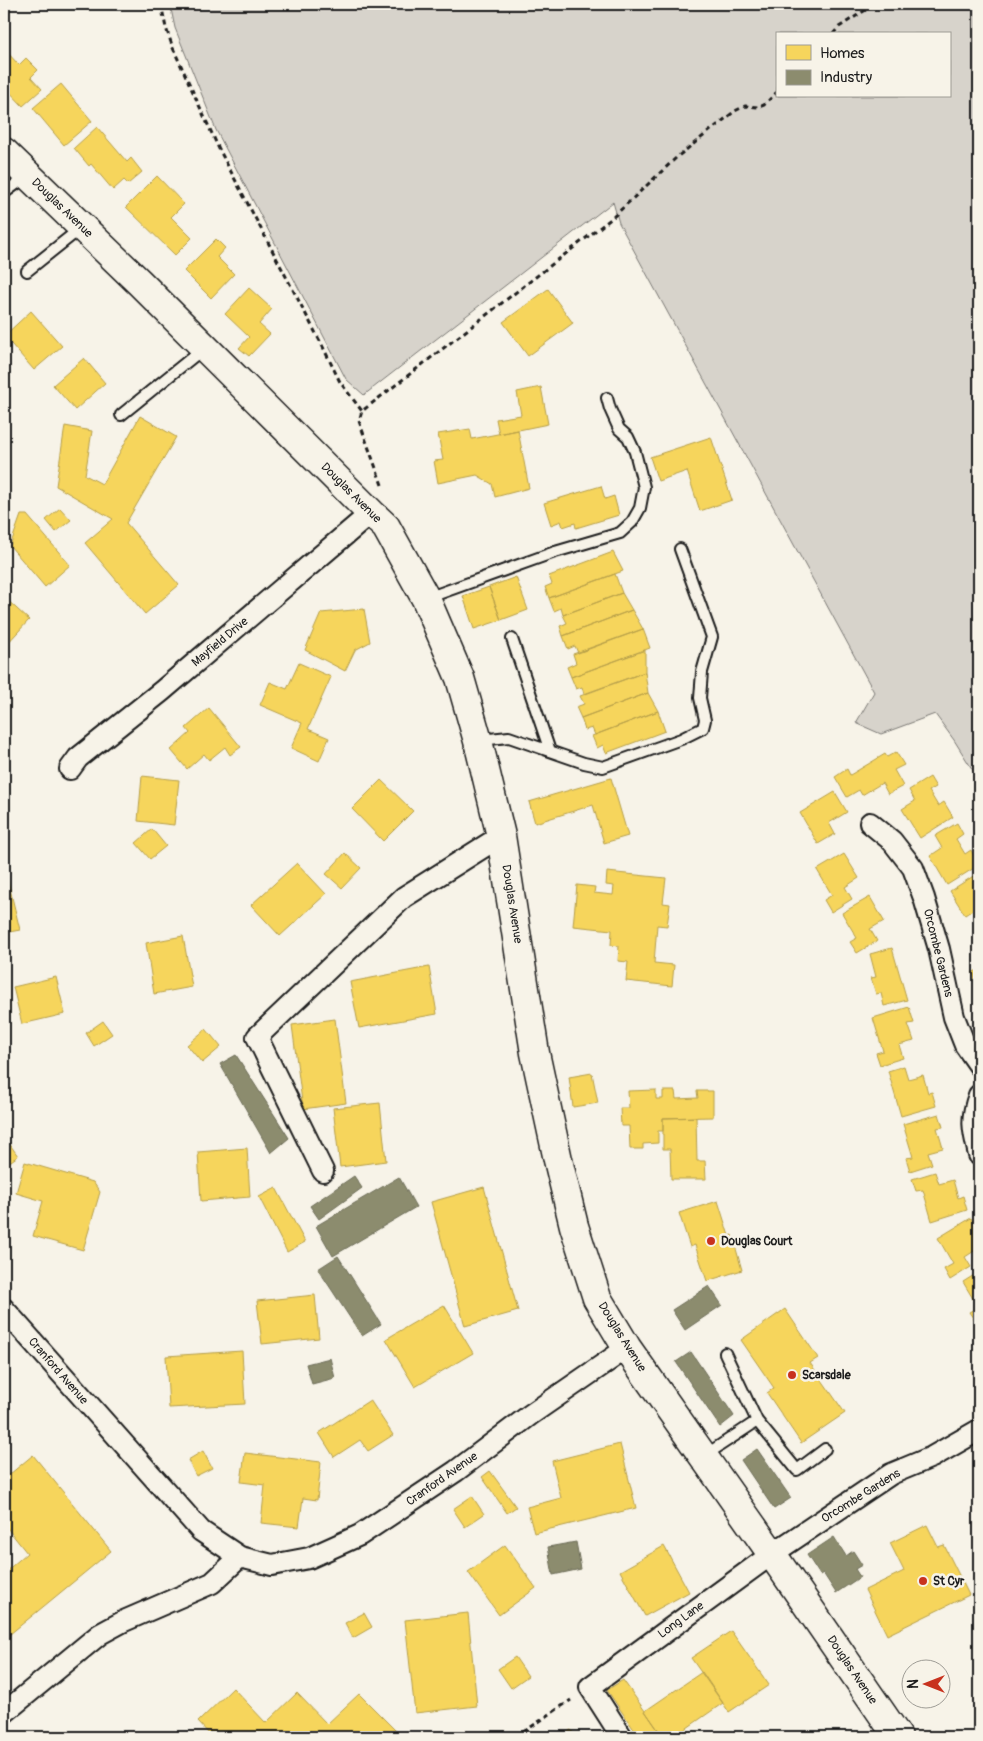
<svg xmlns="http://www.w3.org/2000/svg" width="983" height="1741" font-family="Pangolin,sans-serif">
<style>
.green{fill:#d7d3cb;stroke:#7a7874;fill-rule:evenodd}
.homes{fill:#f6d55c;stroke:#b59e49}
.industry{fill:#8c8c6e;stroke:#6a6a55}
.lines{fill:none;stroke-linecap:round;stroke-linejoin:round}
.stream{stroke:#72716c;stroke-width:8}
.lane-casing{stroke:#1c1c1c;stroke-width:14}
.street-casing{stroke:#1c1c1c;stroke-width:24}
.secondary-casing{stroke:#1c1c1c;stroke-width:31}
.path{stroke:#1c1c1c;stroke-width:3;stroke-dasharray:5 4;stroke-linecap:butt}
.lane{stroke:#f7f3e8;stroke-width:10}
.street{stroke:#f7f3e8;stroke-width:20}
.secondary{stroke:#f7f3e8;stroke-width:28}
.poi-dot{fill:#c8321e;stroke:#f7f3e8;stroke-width:2}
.labels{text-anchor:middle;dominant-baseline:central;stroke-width:5;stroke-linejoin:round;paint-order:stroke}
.street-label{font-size:12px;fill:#1c1c1c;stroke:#f7f3e8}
.poi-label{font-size:12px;font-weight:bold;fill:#1c1c1c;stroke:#f7f3e8;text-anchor:start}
</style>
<rect width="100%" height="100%" fill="#f7f3e8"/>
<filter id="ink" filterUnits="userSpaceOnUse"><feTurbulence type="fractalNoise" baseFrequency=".02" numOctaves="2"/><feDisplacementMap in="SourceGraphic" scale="10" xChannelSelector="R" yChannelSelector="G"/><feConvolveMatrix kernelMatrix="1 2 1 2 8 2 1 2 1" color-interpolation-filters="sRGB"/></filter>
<g filter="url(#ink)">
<path class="green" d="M170,4H979V780L954,740L935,714L881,734L856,723L874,692L619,223L613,202L364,395L346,379L216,130L175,28ZM777,34H949V96H777Z"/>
<path class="homes" d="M4,49L19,65L26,58L38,70L31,77L42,89L23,106L4,86Z
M61,84L92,121L64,145L33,108Z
M97,127L127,162L131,158L142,172L128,184L124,180L113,190L91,164L89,166L74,148Z
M157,176L184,204L171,217L192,238L175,255L126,207Z
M216,239L225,248L217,257L234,274L211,298L184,271Z
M249,288L272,309L259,324L270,334L249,356L239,348L249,337L225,314Z
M548,289L573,323L528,356L503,322Z
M31,311L62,346L34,370L4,336Z
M84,358L105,383L75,410L53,385Z
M541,387L548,424L499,434L496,419L521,415L517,392Z
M140,416L176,437L126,523L179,585L145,614L85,543L113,519L56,486L65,426L92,431L85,475L102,484Z
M470,429L472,439L518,430L529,488L495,497L492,484L477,475L438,483L434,461L443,460L438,434Z
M711,437L732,500L700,511L687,471L658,481L650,457Z
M601,486L605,499L614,496L619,515L576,528L575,523L563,527L561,521L551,525L544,503Z
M60,508L71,520L56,532L46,520Z
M21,515H27L70,565L45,587L10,546Z
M613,552L623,571L549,598L545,587L552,584L549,576Z
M615,574L622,593L563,615L561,608L554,611L549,598Z
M516,577L528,610L501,620L489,587Z
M489,587L501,620L474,629L463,596Z
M622,593L632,610L563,636L560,626L567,623L563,615Z
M4,597L29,620L5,646L4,644Z
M364,609L370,642L355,650L345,671L305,650L321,613Z
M632,610L643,629L578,653L575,646L568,649L563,636Z
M643,629L650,648L571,677L567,667L576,663L573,654Z
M645,650V672L584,694L582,687L576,689L571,677Z
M299,663L331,677L308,729L329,738L319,761L291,748L302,723L260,705L270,682L287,689Z
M645,672L648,693L581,718L576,707L584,704L580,696Z
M648,693L658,711L595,735L592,728L585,730L581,718Z
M209,708L241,747L230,755L225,747L209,760L204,754L187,769L171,750L190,733L186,728Z
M658,711L665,731L606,753L603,745L597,748L592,736Z
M896,752L904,765L894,770L903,786L888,794L882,783L862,795L859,790L847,797L835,777L847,769L850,775L885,754L887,757Z
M142,776L179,780L174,825L138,821Z
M930,777L936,787L929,791L938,806L944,802L953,817L920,838L902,809L915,801L909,790Z
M611,778L628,836L604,843L593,805L535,823L529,802Z
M381,780L413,811L383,841L352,809Z
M835,792L847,812L829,823L835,834L818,844L800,813Z
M957,823L963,834L956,839L965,854L971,850L979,865L947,885L930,856L942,848L935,836Z
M152,829L166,846L150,859L136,843Z
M345,853L361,868L342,888L326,874Z
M844,854L859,878L845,887L852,899L831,912L824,900L832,895L817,870Z
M297,863L326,894L280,936L251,905Z
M607,872L666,878L663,903L670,904L667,926L657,925L654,963L674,965L672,986L626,981L628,962L618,961L619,946L611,945L612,930L573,926L577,885L595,887L594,893L613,895L614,886L606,885Z
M975,875L979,882V911L977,907L965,915L950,891Z
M8,881L20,930L4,933V882Z
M870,897L884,921L870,929L877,941L857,953L850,942L857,938L842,913Z
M183,936L192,987L154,994L146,943Z
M892,948L907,1000L884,1006L881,993L876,994L871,978L876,977L870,954Z
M429,967L437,1014L359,1028L350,982Z
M979,970V998L973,972Z
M56,977L65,1014L22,1024L13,987Z
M909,1007L914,1023L908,1024L914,1041L899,1045L903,1058L880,1065L876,1053L883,1051L873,1018Z
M335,1019L346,1103L303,1109L292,1025Z
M103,1021L112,1034L94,1046L86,1033Z
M206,1029L221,1047L202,1063L187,1045Z
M904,1066L908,1079L923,1075L928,1093L932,1092L936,1106L901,1116L888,1071Z
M592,1073L598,1103L573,1107L569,1077Z
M656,1090V1099H663V1091H675L676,1099L698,1098L697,1091H713V1117L663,1118V1131H658V1143L643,1144V1149H630L629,1126H621L620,1108H629L628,1091Z
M380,1103L386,1161L340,1167L333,1108Z
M939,1114L943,1127L937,1128L943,1148L928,1152L932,1164L910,1171L906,1158L913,1157L903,1124Z
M696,1117L697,1161H705L706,1179H671L670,1149H663V1118Z
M4,1136L18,1156L4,1166Z
M247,1148L250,1197L201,1201L198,1152Z
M25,1162L93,1182L100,1192L83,1250L33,1236L43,1201L16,1193Z
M935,1172L939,1184L953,1180L958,1198L963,1196L967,1210L932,1221L923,1190L916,1191L912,1179Z
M484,1187L518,1311L465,1326L431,1202Z
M276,1188L305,1242L287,1252L259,1197Z
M718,1201L729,1236L732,1235L742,1270L707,1281L695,1245L690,1247L679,1213Z
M971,1218L979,1232V1248L965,1257L971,1267L950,1280L944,1269L953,1264L938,1238Z
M979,1272V1323L977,1324L969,1312L978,1307L963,1282Z
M315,1295L319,1338L262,1344L257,1301Z
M444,1305L473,1353L415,1387L386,1339Z
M785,1309L818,1358L810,1363L845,1413L801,1443L767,1393L774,1388L741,1340Z
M242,1351L245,1404L169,1408L166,1356Z
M370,1400L393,1435L368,1451L360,1440L334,1457L319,1433Z
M620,1444L636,1508L534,1533L527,1507L561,1498L552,1461Z
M203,1451L212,1468L196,1476L188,1460Z
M245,1453L321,1462L317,1500L303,1498L299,1527L261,1523L265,1485L241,1482Z
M33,1455L111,1551L4,1639V1573L27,1553L4,1524V1479Z
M490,1471L516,1507L507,1513L482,1477Z
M472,1496L484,1514L465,1527L453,1509Z
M927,1525L938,1547L944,1545L969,1595L887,1635L865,1590L904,1571L890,1543Z
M505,1545L536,1588L499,1615L468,1572Z
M664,1546L689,1592L645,1616L620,1571Z
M364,1613L372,1627L353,1638L345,1623Z
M468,1613L477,1706L415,1713L405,1620Z
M731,1631L769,1685L729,1712L691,1658Z
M515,1657L528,1676L511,1688L498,1669Z
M702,1672L723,1703L674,1737H663L645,1711Z
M623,1680L645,1711L663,1737H639L607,1690Z
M233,1688L266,1723L297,1693L327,1724L359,1694L399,1734L396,1737H212L198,1722Z
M571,1730L576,1737H559Z"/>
<path class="industry" d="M236,1055L289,1138L271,1153L220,1064Z
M354,1176L362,1188L319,1219L310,1206Z
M399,1177L416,1207L333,1256L316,1226Z
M338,1256L381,1324L362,1336L318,1269Z
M709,1286L722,1305L685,1330L672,1310Z
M691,1352L734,1416L720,1427L676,1362Z
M330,1358L335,1378L312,1384L306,1364Z
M757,1449L791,1498L774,1509L741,1460Z
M834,1537L846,1556L853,1551L862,1565L855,1569L860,1577L836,1593L823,1573L820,1575L807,1555Z
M576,1542L581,1569L553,1575L548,1547Z"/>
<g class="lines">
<path class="stream" d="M979,82V92"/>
<defs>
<path id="lane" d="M4,193L27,176
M27,271L81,228
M121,415L204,348
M427,598L555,552L620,533L632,522L640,508L644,487L635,452L628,437L619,429L610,409L607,398
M512,639L550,751
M479,740L509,737L584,763L603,767L681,739L703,728L705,720L700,698L702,672L712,637L680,549
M725,1353L757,1421
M704,1456L757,1421L797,1470L825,1449"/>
<path id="street" d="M70,769L78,758L162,691L371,513
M870,823L892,841L913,868L924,898L939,949L954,1017L965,1045L979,1065
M979,1095C970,1120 973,1130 979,1155
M323,1171L257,1037L404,897L501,836
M4,1309L201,1531L240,1557L272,1565L309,1558L360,1535L456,1471L530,1415L627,1348
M4,1713L100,1634L124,1621L212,1583L240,1557
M622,1737L590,1687L772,1554L891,1474L932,1457L979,1430"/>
<path id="secondary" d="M4,152L139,282L371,513L386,527L426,599L460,678L478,741L501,836L535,1053L558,1160L574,1226L597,1298L627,1348L772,1554L898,1737"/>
</defs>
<use href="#lane" class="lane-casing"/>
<use href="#street" class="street-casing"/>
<use href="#secondary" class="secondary-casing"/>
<path class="path" d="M161,4L166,28L173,48L219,149L322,345L340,382L362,411
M953,4L970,7L978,4
M833,34L839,27L875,4
M382,485L359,421L362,411L612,218L677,157L735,111L745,106L759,107L764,105L777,92
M516,1737L571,1700"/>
<use href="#lane" class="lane"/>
<use href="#street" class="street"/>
<use href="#secondary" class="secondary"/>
</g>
</g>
<g class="poi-dot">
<circle cx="711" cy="1241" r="5"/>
<circle cx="792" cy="1375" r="5"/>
<circle cx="923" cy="1581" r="5"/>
</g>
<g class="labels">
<g class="street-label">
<text transform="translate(62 208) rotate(44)">Douglas Avenue</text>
<text transform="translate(351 493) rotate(45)">Douglas Avenue</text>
<text transform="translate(220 642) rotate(-40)">Mayfield Drive</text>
<text transform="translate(512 904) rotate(81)">Douglas Avenue</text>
<text transform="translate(938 953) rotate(76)">Orcombe Gardens</text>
<text transform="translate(622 1337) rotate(58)">Douglas Avenue</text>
<text transform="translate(58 1371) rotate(49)">Cranford Avenue</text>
<text transform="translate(442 1479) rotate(-35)">Cranford Avenue</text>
<text transform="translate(861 1496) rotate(-32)">Orcombe Gardens</text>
<text transform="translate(681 1620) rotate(-36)">Long Lane</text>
<text transform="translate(852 1670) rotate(56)">Douglas Avenue</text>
</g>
<g class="poi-label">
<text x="721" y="1241">Douglas Court</text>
<text x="802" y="1375">Scarsdale</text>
<text x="933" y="1581">St Cyr</text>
</g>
</g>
<rect width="983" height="1741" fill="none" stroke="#f7f3e8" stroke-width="20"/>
<rect x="10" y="10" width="963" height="1721" fill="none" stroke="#1c1c1c" stroke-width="2" filter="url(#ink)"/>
<rect x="776" y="32" width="175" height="65" fill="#f7f3e8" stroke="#9f9d96"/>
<rect x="786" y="45" width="25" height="15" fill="#f6d55c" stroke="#9f9d96"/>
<text x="820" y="58" font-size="15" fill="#1c1c1c">Homes</text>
<rect x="786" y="70" width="25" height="15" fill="#8c8c6e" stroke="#9f9d96"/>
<text x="820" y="82" font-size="15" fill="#1c1c1c">Industry</text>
<g transform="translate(926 1684) rotate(270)"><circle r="24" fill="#f7f3e8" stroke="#9f9d96"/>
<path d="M0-4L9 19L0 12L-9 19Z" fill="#c8321e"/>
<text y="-8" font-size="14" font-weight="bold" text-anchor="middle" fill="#1c1c1c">N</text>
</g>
</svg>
